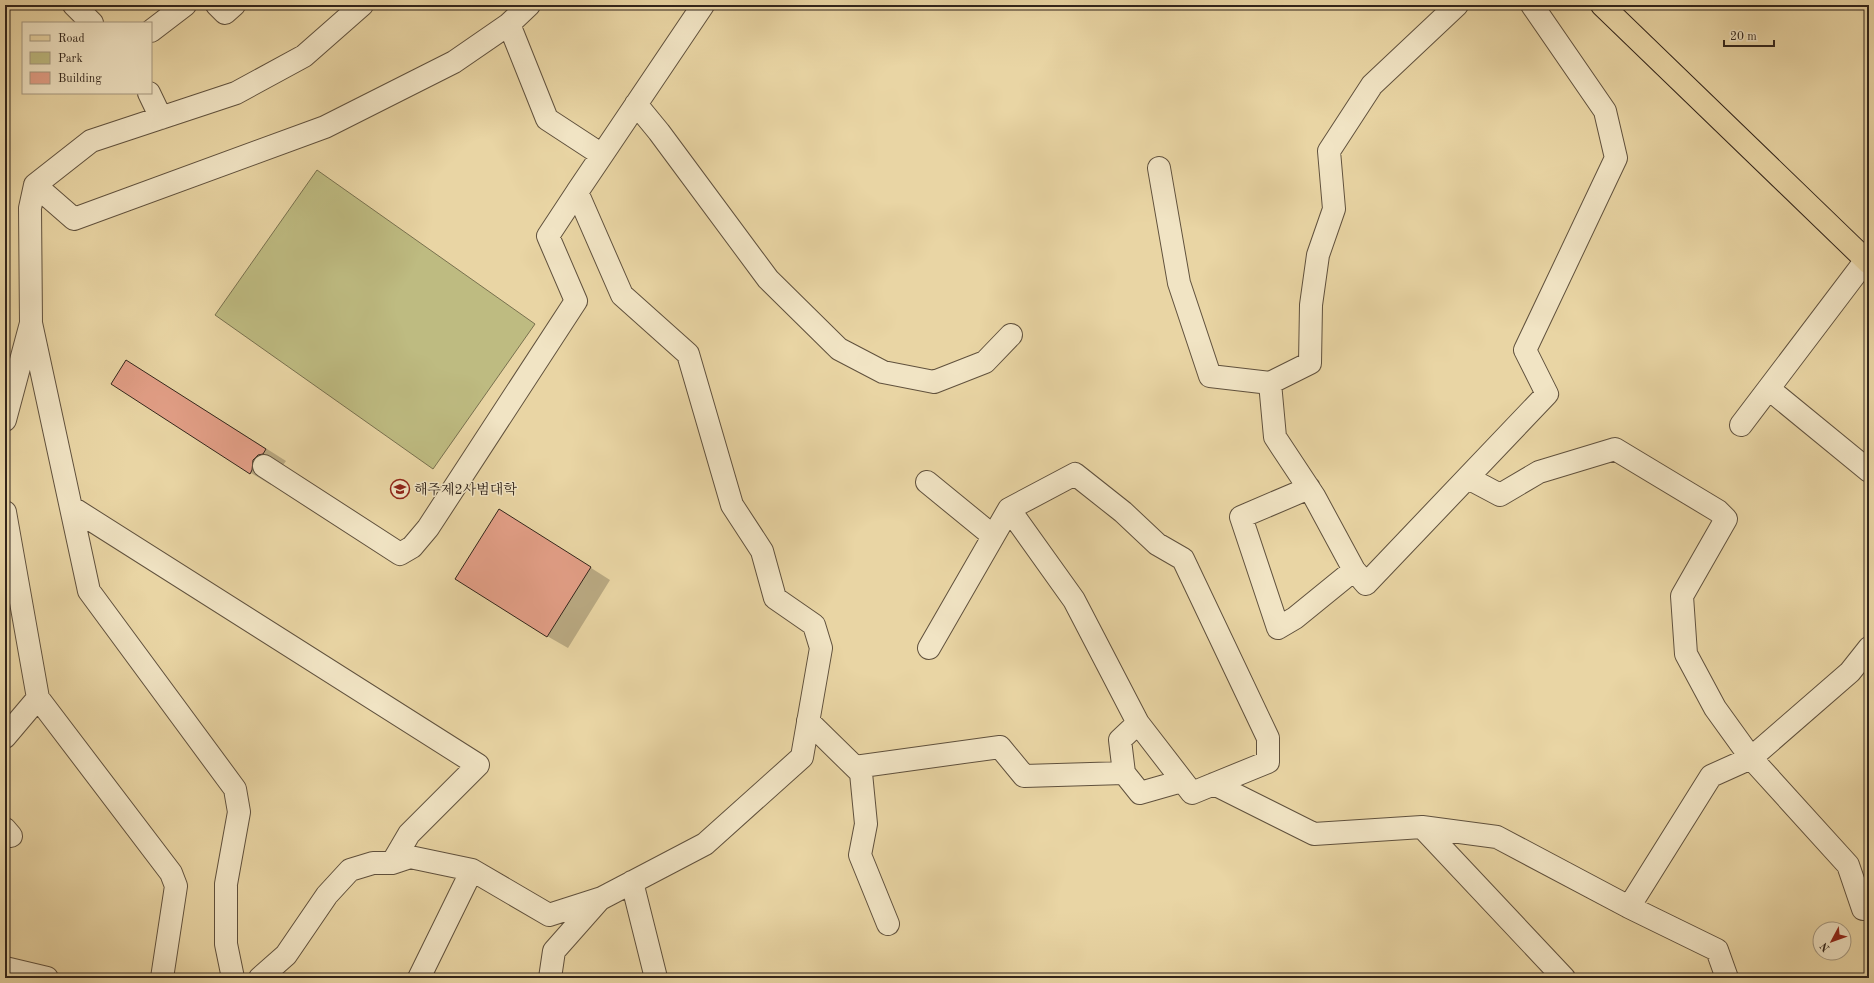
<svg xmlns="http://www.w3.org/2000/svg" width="1874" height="983" viewBox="0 0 1874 983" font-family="'Old Standard TT','Noto Serif KR',serif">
<rect width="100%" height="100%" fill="#e9d5a4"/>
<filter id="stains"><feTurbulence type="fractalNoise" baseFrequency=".005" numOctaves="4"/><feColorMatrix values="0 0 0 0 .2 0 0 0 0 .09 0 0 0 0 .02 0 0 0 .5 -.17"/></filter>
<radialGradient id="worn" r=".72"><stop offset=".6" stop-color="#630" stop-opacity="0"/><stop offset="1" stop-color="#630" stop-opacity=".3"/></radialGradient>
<!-- green -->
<path fill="#bebb81" stroke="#78704e" d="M317 170 535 324 433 469 215 315Z"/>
<!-- shadow -->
<path fill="#0003" d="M127 361 286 461 283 465 279 466 271 485 251 473Z
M519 522 610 580 568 648 547 636Z"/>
<!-- building -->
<path fill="#e39f87" stroke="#32251b" d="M126 360 266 449 263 454 258 455 253 460 252 470 250 474 111 384Z
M499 509 591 567 547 637 455 579Z"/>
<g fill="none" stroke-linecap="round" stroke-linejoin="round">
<defs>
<path id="minor" d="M74 5 92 23
M217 5 225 13 234 5
M1457 5 1372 85 1329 151 1334 209 1318 255 1311 305 1310 363 1270 383 1275 437 1314 496 1354 570 1366 584 1547 394 1525 350 1616 158 1605 111 1532 5
M151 31 185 5
M149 93 161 118
M636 104 659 132 768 279 839 349 883 372 934 382 985 362 1011 335
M602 155 703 5
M1159 168 1179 283 1210 376 1270 383
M35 185 74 219 325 127 454 62 509 24
M31 323 89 591 235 789 239 812 226 884V944L233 978
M1769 389 1869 471
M5 420 31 323 30 208 35 185 91 141 236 93 304 56 362 5
M1741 425 1866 260
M264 466 400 554 412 547 428 528 576 301 548 236 577 192
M1468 478 1500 495 1539 472 1615 449 1718 511 1726 519 1682 596 1686 654 1715 708 1751 758 1848 865 1863 909
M927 482 993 536
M1309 488 1241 517 1278 628 1295 618 1354 570
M71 507 478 765 409 834 392 863
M1009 509 1075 474 1123 512 1157 544 1183 559 1268 738V762L1192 793 1138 723
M5 512 38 698 171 873 176 886 162 978
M808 721 861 773 866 824 860 855 888 924
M5 737 38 698
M855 767 1000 747 1024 776 1124 773 1120 740 1138 723 1074 600 1009 509 929 648
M1124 773 1140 793 1182 781
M1214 784 1314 834 1422 827 1497 837 1629 907
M1422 827 1564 978
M5 829 11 836
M632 882 656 978
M5 968 47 978
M260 978 286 955 327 895 350 870 373 863H392L410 857 472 870 549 915 602 898 705 844 802 757 821 648 814 625 775 598 762 551 732 505 688 354 622 295 577 192 602 155 547 119 509 24 529 5
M419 978 472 870
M550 978 554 951 600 899
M1727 978 1717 950 1629 907 1711 776 1751 758 1850 672 1869 648"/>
<path id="major" d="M1602 5 1869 263"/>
</defs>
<!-- minor casing -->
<use href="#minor" stroke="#60513d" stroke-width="24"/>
<!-- major casing -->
<use href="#major" stroke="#32251b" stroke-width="24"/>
<!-- minor -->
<use href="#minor" stroke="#f1e4c4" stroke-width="22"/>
<!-- major -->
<use href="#major" stroke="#e9d5a4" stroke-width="22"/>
</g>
<!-- icons -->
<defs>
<symbol id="university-ring" viewBox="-11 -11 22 22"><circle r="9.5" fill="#f1e4c4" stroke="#8f2418" stroke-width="1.5"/><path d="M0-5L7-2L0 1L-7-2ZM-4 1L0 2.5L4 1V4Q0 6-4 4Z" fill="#8f2418"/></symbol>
</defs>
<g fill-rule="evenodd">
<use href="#university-ring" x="389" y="478" width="22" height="22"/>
</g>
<g text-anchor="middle" stroke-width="3" stroke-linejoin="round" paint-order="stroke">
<!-- poi labels -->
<g font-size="14" fill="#32251b" stroke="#f1e4c4" text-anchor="start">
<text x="414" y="494">해주제2사범대학</text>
</g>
</g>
<!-- margin -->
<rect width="1874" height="983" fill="none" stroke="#e9d5a4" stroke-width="20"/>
<rect x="6" y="6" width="1862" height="971" fill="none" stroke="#32251b" stroke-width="2"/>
<rect x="10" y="10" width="1854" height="963" fill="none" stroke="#32251b"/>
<!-- legend -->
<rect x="22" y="22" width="130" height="72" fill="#f1e4c4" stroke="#a59880"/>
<rect x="30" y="35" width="20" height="6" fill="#e9d5a4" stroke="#a59880"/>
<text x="58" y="42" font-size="12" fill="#32251b">Road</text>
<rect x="30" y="52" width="20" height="12" fill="#bebb81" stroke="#a59880"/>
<text x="58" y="62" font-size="12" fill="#32251b">Park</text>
<rect x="30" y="72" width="20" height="12" fill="#e39f87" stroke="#a59880"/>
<text x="58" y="82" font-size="12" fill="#32251b">Building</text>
<!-- north arrow -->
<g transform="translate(1832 941) rotate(229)"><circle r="19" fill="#f1e4c4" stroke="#a59880"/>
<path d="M0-3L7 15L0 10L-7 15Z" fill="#8f2418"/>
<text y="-6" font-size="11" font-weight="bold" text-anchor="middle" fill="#32251b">N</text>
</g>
<!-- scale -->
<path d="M1724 40v6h50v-6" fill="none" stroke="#32251b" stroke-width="2"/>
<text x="1730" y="40" font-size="12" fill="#32251b" stroke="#f1e4c4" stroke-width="3" paint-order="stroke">20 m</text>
<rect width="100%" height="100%" filter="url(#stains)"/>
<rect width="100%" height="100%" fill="url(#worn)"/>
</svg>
